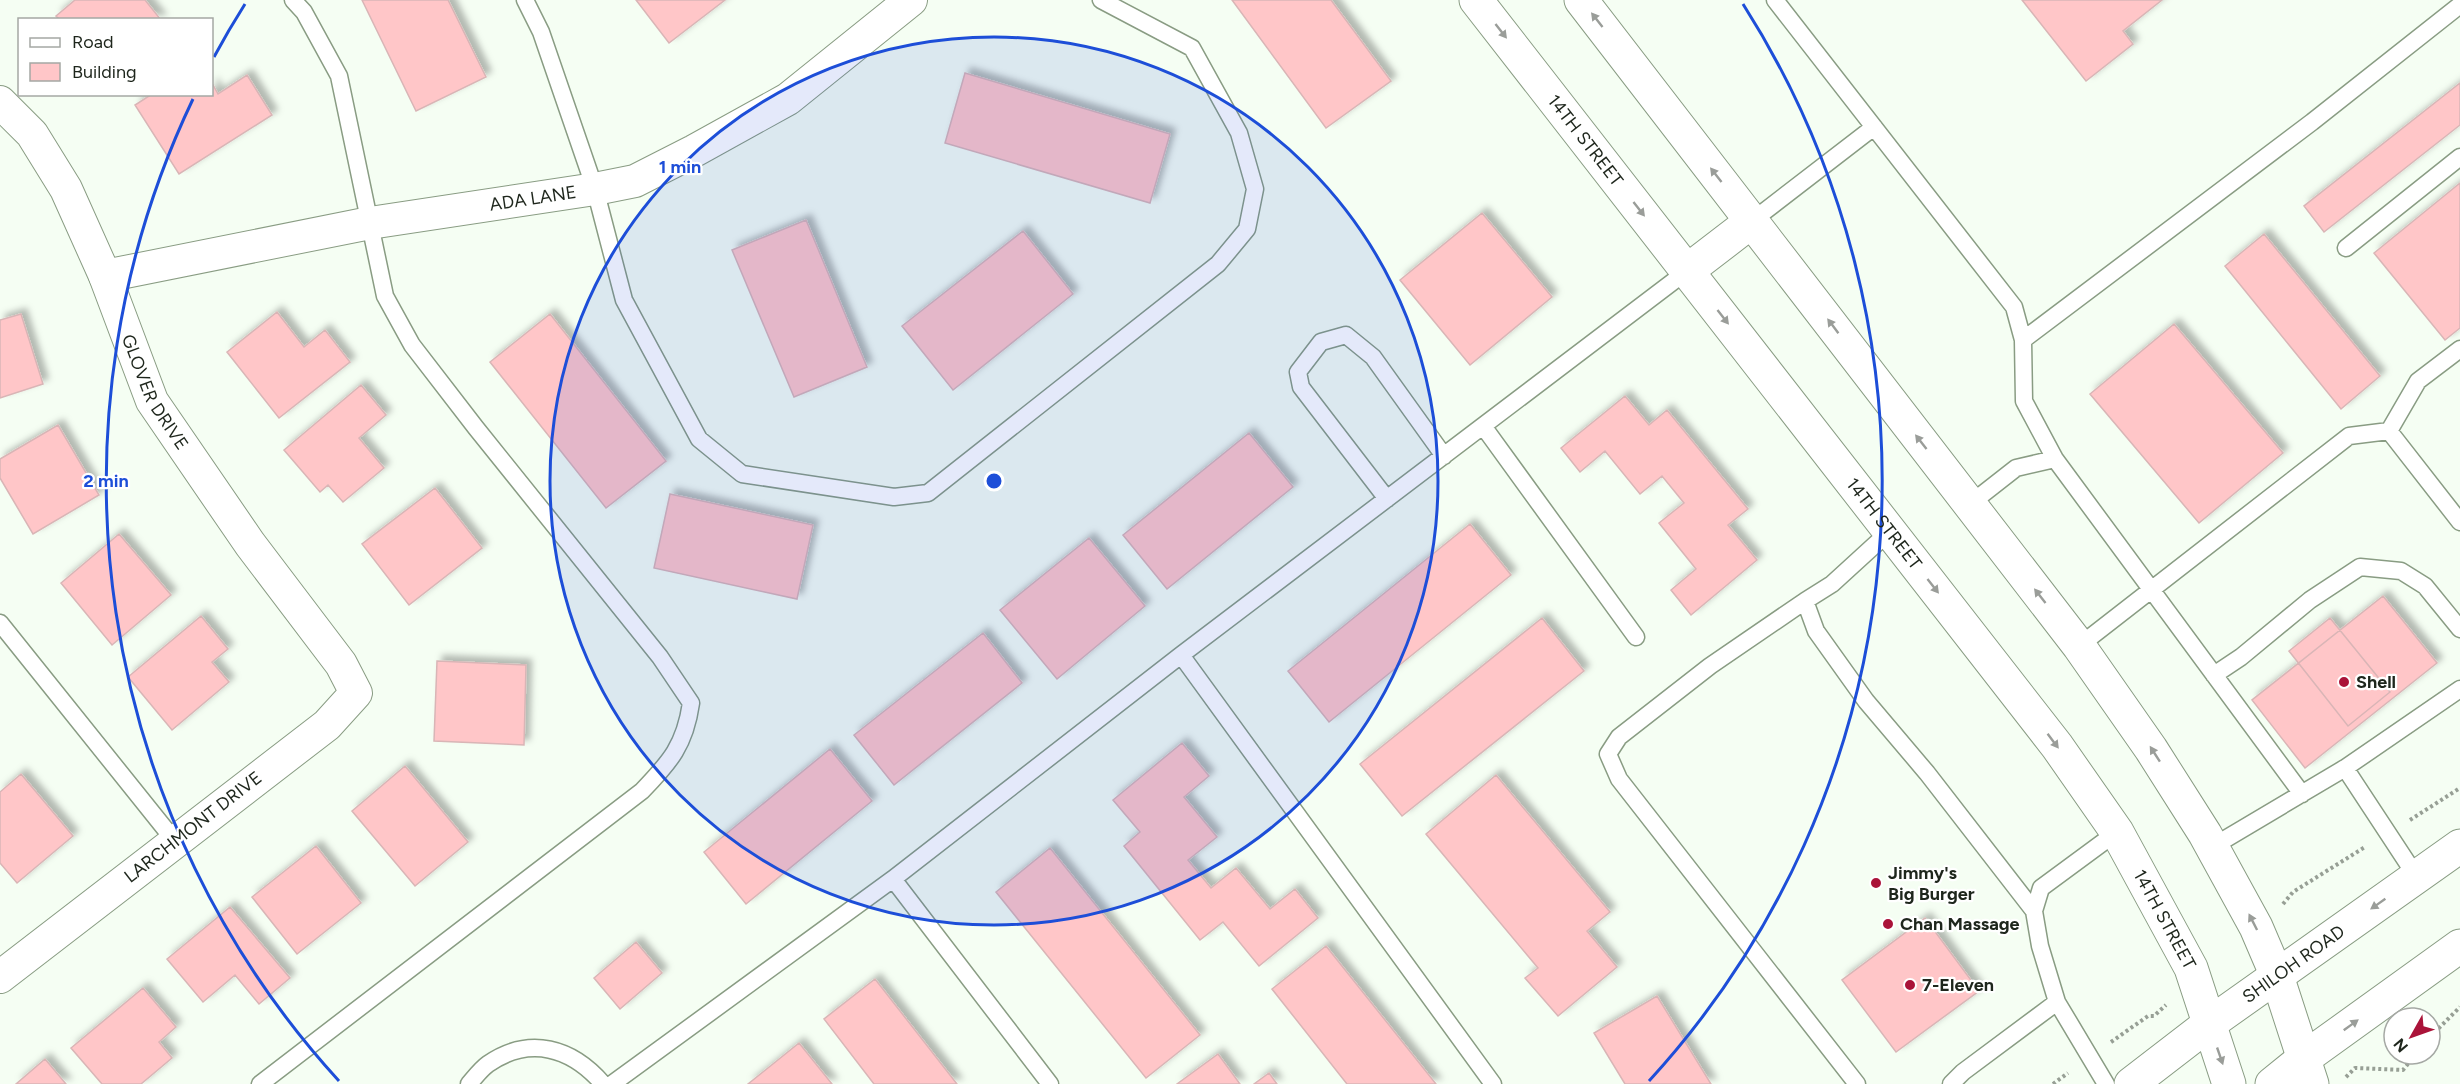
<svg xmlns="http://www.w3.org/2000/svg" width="2460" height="1084" viewBox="0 0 2460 1084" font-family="Figtree,sans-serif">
<defs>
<filter id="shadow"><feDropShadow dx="5.5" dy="-5.5" stdDeviation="3" flood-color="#0004"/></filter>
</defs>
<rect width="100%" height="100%" fill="#f5fef3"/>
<!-- building -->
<path fill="#ffc6c8" stroke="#d9b5b6" stroke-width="1.5" filter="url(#shadow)" d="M75 0H145L161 20H60L56 16Z
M362 0H448L486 77 416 111Z
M636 0H725L669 43Z
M1232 0H1331L1391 81 1326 128Z
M2022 0H2162L2123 31 2133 44 2086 81Z
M965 73 1170 134 1150 203 945 143Z
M247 75 272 115 179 174 135 105 152 94H212V83L218 94Z
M2460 83V125L2324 232 2304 206Z
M2460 183V328L2445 340 2374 253Z
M1482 213 1552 297 1470 365 1400 280Z
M806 220 867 367 794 397 732 250Z
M1023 231 1073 294 953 390 902 326Z
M2264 234 2380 376 2341 409 2225 266Z
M277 312 304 347 325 330 350 362 279 418 227 352Z
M21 314 43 384 0 398V320Z
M550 314 666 461 606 508 490 362Z
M2174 324 2283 453 2199 523 2090 394Z
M361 385 386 415 359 438 384 468 343 502 328 485 320 492 284 450Z
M1625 396 1649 425 1667 410 1748 509 1728 525 1757 560 1691 615 1671 590 1696 569 1659 523 1684 503 1662 476 1640 494 1605 451 1580 472 1561 448Z
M58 425 99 495 33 534 0 478V459Z
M1249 433 1293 487 1167 589 1123 535Z
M435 488 482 548 409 605 362 544Z
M670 494 813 525 797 599 654 568Z
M1470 524 1511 575 1329 722 1288 671Z
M119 534 171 595 112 645 61 583Z
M1089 538 1145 606 1057 679 1000 610Z
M2383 596 2437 663 2305 768 2252 700Z
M201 616 228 649 212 662 229 682 172 730 128 677Z
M1542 618 1584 671 1402 816 1360 764Z
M2330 618 2390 692 2348 726 2289 651Z
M983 633 1022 683 894 785 854 735Z
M437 661 526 665 524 745 434 741Z
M1182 743 1209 776 1184 797 1217 837 1188 860 1211 888 1236 868 1270 909 1295 889 1318 918 1259 966 1223 922 1200 940 1124 846 1140 832 1113 800Z
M830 749 872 801 746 904 704 852Z
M405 766 468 842 415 886 352 811Z
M21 774 73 836 17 883 0 863V792Z
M1496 775 1610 912 1587 931 1617 967 1558 1016 1525 978 1538 968 1426 834Z
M316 846 361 903 297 954 252 897Z
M1050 848 1200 1035 1146 1078 996 892Z
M230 907 290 978 259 1004 235 975 203 1002 167 959Z
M1925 918 1979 991 1896 1052 1842 980Z
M636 942 662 973 620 1009 594 978Z
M1326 946 1436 1084H1347L1272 989Z
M875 979 957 1084H874L824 1019Z
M143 988 176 1027 159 1042 172 1058 141 1084H102L71 1048Z
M1657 996 1711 1084H1625L1594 1033Z
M799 1043 832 1084H748Z
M1218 1054 1240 1084H1177Z
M45 1059 66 1084H16Z
M1269 1073 1277 1084H1254Z"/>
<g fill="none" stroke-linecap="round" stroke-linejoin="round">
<defs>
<path id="service" d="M525 0 541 32 595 189 624 300 699 439 742 474 894 497 928 493 1218 264 1247 229 1255 189 1239 133 1192 48 1101 0
M1775 0 2014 307 2023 340 2024 401 2055 459
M1752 221 1874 127
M2346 248 2460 157
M2023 340 2312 122 2460 5
M1483 426 1636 637
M2389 431 2418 381 2460 349
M1387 499 1301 387 1298 372 1321 342 1346 335 1373 357 1444 456
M1970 504 2016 468 2055 459 2302 794
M1890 531 1832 584 1805 601 1816 631 1866 701 1927 773 2034 911
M1805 601 1710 666 1619 737 1608 754 1619 779 1857 1084
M0 623 174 840
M2079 646 2349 436 2389 431 2460 522
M1181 655 1493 1084
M2214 675 2241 657 2310 600 2360 567 2401 571 2425 586 2460 629
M2345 768 2460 689
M2212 847 2345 768 2416 876
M893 879 1050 1084
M260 1084 642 791C670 762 685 745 691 703L660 657 476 428 412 345 385 296 339 76 304 12 293 0
M469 1084C475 1077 481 1069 488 1064 530 1035 572 1048 603 1084
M612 1084 893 879 1181 655 1687 271
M1951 1084 1963 1072 2057 1002
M2106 1084 2057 1002 2040 946 2034 911 2041 888 2117 832"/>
<g id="minor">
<path id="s1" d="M0 102 32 134 66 189 105 276 152 401 250 544 341 664 356 693 327 725 0 977"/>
<path id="s2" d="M105 276 370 223 595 189 635 181 694 151 788 99 911 0"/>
</g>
<g id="secondary">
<path id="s3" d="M1476 0 2057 746 2117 832 2191 968 2229 1084"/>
<path d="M1581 0 2079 646 2151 749 2205 834 2256 927 2277 976 2312 1084"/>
<path d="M1687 271 1752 221"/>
<path id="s4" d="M2131 1084 2209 1024 2460 846"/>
<path d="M2272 1084 2303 1059 2460 946"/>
</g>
</defs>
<!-- service casing -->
<use href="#service" stroke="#899c83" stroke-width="19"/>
<!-- minor casing -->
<use href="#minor" stroke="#899c83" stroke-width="34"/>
<!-- secondary casing -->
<use href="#secondary" stroke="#899c83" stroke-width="35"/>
<!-- path -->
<path stroke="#979f95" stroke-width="4" stroke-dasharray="3 3" stroke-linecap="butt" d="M2410 820 2460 788
M2283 904 2293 892 2365 847
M2430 1037 2460 1007
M2111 1042 2148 1016H2154L2166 1005
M2346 1077 2355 1068 2403 1070 2416 1054
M2053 1084 2068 1073"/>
<!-- service -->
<use href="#service" stroke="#fff" stroke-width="16"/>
<!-- minor -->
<use href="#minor" stroke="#fff" stroke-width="32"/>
<!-- secondary -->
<use href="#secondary" stroke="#fff" stroke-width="33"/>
</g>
<!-- one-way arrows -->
<defs><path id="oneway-solid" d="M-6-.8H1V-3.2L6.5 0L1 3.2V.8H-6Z" transform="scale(1.5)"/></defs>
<g fill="#9a9d99">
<use href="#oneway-solid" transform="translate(1597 20) rotate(-128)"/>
<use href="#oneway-solid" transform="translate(1501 31) rotate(52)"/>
<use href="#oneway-solid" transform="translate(1716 175) rotate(-128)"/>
<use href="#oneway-solid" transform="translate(1639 209) rotate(52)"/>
<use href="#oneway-solid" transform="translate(1723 317) rotate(52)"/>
<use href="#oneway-solid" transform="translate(1833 326) rotate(-127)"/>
<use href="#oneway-solid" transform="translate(1921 442) rotate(-128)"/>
<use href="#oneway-solid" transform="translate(1933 586) rotate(52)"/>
<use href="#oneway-solid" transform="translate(2040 596) rotate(-128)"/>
<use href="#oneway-solid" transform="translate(2053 741) rotate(53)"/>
<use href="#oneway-solid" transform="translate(2155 754) rotate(-123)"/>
<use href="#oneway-solid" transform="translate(2378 904) rotate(145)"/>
<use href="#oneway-solid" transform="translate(2253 922) rotate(-117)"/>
<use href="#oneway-solid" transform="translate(2351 1025) rotate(-36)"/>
<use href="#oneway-solid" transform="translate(2220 1056) rotate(71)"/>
</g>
<!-- distance rings -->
<circle cx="994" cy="481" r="444" fill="#1d4ed8" fill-opacity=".12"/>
<g fill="none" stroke="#1d4ed8" stroke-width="3">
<circle cx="994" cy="481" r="444"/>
<path d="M339 1081A888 888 0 0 1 193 99M214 57A888 888 0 0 1 245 4M1743 4A888 888 0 0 1 1649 1081"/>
</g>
<!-- markers -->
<g fill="#aa1339" stroke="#fff" stroke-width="2">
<circle cx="2344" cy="682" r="6"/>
<circle cx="1876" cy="883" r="6"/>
<circle cx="1888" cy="924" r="6"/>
<circle cx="1910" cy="985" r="6"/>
</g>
<g text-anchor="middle" stroke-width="4.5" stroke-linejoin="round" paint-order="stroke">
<!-- street labels -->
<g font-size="18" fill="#1e261c" stroke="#fff">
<text dy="6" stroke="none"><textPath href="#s3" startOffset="178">14TH STREET</textPath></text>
<text dy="6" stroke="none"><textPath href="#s2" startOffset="435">ADA LANE</textPath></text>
<text dy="6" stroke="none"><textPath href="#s1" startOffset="332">GLOVER DRIVE</textPath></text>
<text dy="6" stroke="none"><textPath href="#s3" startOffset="664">14TH STREET</textPath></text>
<text transform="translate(193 827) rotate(-38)" y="6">LARCHMONT DRIVE</text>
<text dy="6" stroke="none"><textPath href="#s3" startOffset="1150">14TH STREET</textPath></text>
<text dy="6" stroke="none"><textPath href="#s4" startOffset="202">SHILOH ROAD</textPath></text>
</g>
<!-- poi labels -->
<g font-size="18" font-weight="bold" fill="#1e261c" stroke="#fff" text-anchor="start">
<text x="2356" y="688">Shell</text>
<text x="1888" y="879">Jimmy's<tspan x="1888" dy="21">Big Burger</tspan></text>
<text x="1900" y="930">Chan Massage</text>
<text x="1922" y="991">7-Eleven</text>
</g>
</g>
<circle cx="994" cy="481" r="9" fill="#1d4ed8" stroke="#fff" stroke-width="3"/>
<g font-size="18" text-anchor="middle" font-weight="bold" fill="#1d4ed8" stroke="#fff" stroke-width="4.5" stroke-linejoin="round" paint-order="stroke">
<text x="680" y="173">1 min</text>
<text x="106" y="487">2 min</text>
</g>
<!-- legend -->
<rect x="18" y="18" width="195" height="78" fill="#ffffff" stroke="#a5a8a4" stroke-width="1.5"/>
<rect x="30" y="38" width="30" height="9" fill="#ffffff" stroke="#a5a8a4" stroke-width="1.5"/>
<text x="72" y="48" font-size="18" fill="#1e261c">Road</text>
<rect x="30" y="63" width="30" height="18" fill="#ffc6c8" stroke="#a5a8a4" stroke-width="1.5"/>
<text x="72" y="78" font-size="18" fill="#1e261c">Building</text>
<!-- north arrow -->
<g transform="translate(2412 1036) rotate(230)"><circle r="28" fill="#ffffff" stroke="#a5a8a4" stroke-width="1.5"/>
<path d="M0-4.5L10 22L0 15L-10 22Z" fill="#aa1339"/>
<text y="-9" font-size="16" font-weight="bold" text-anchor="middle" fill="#1e261c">N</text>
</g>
</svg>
